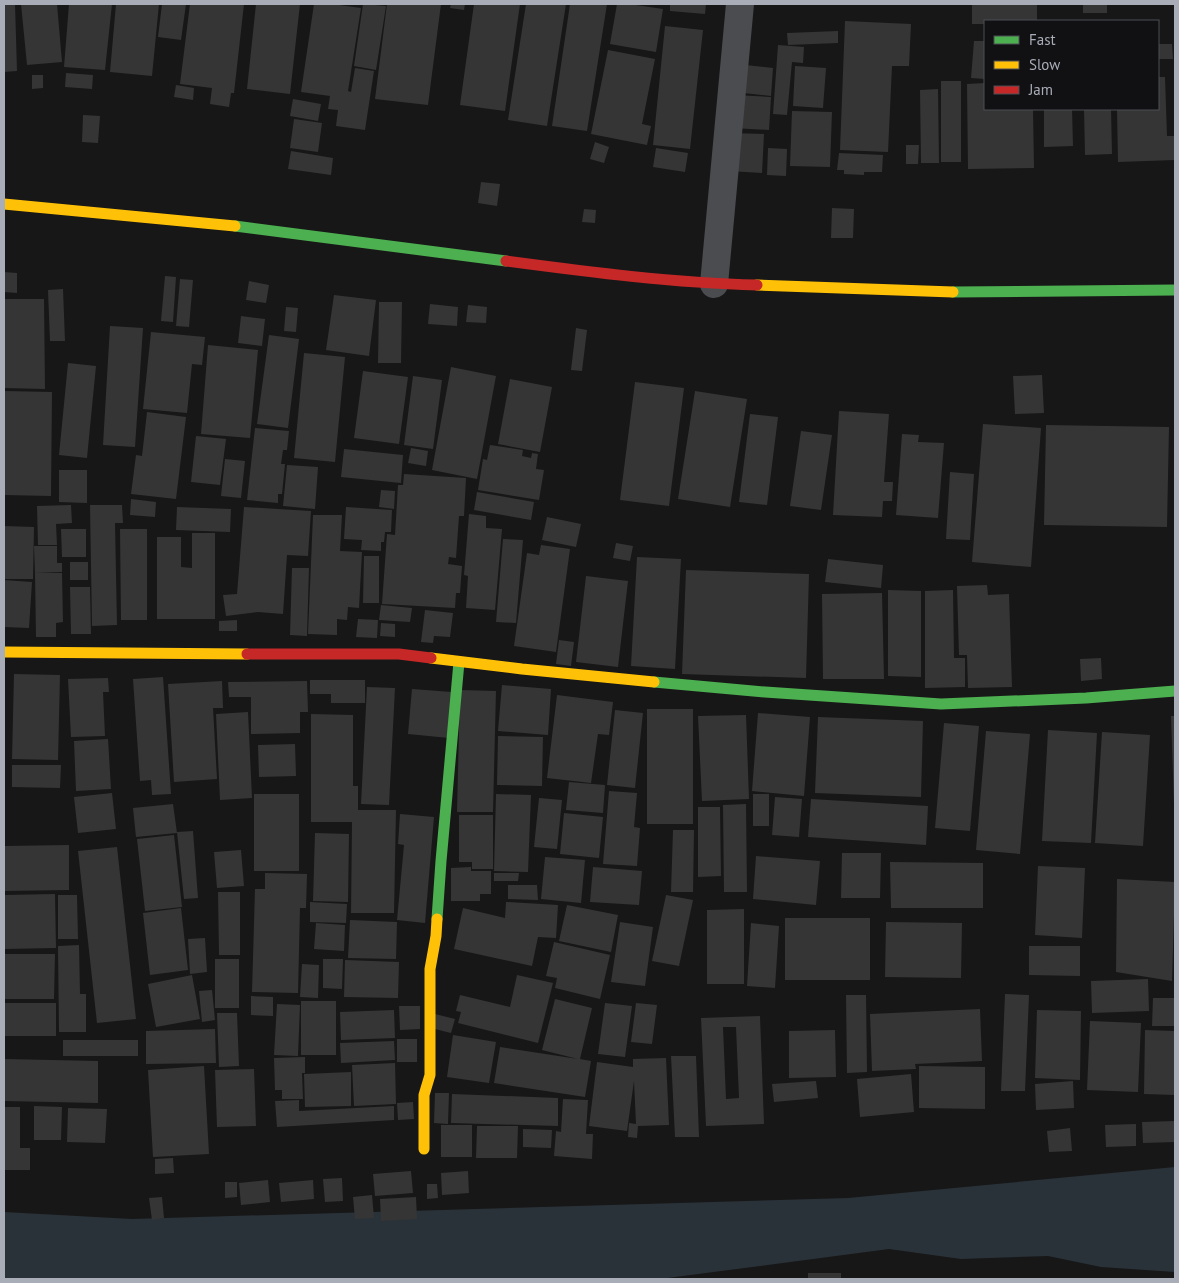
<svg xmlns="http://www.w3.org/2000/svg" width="1179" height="1283" viewBox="0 0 1179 1283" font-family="'PT Sans',sans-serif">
<rect width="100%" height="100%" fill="#171717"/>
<!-- water -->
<path fill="#2a3239" d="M1175 1167V1272L1101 1267 1048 1256 961 1259 889 1249 660 1279H4V1212L132 1219 848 1198Z"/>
<!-- building -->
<path fill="#353536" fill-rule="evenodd" d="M4 4H15L17 71 4 72Z
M21 4H57L62 62 27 65Z
M69 4H112L105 70 64 67Z
M116 4H159L152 76 110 72Z
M162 4H186L181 40 158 37Z
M190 4H244L234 93H231L229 107 210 104 212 88 180 84Z
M256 4H300L290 94 247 89Z
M314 4H332L361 8 348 91 351 92 355 68 374 71 365 130 336 126 338 110 328 109 330 96 301 92Z
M363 4 386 6 376 70 354 66Z
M387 4H441L428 105 375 99Z
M451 4H465L464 10 450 8Z
M474 4H520L505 111 460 105Z
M526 4H566L547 126 508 120Z
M570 4H607L587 131 552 126Z
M617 4H629L663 9 656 52 610 44Z
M670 4H706L705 14 670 11Z
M972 4H1037V21H985V24H972Z
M1083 4H1107V13H1083Z
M845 21 911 24 909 66H892L888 152 840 150Z
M665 26 703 30 690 149 653 145Z
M838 31V43L788 45 787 33Z
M974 41H985V79L971 78Z
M1158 44H1172L1173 59H1158Z
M778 45 804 47 803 63 792 62 787 115 773 114Z
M608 50 655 59 642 124 651 126 647 145 591 134Z
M736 64 773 68 771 96 734 92Z
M795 66 826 68 823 108 793 106Z
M66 73 93 75 92 89 65 87Z
M32 75H43V88L32 89Z
M1158 77H1165L1167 136H1175V160L1118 162 1117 109H1158Z
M941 81H961V162H941Z
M985 83V109H1033L1034 168 968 169 967 84Z
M176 85 194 88 193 100 174 97Z
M938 89 939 163H921L920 90Z
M734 95 771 97 769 130 732 128Z
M293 99 321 104 318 121 290 116Z
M1044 109H1072L1073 146 1044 147Z
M1084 109H1111L1112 154 1085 155Z
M792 111 832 112 830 167 790 166Z
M83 115 100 116 98 143 82 142Z
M294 119 322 123 318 152 290 148Z
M731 133 764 134 762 173 729 171Z
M595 142 609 147 604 163 590 159Z
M906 145H919L918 164H906Z
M656 148 688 153 685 172 653 167Z
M768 148 787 149 786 176 767 175Z
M291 151 333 158 331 175 288 169Z
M839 153 883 155 882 172H864V175L844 174V170H837Z
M481 182 500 184 497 206 478 203Z
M832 208 854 209 853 238H831Z
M584 209 596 210 595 223 582 222Z
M4 272 17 273V293L4 292Z
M165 276 176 277 173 322 161 321Z
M180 279 193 280 189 327 176 326Z
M249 281 269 285 266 303 246 300Z
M63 289 65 341H50L48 290Z
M334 295 376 300 369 356 326 350Z
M4 299H44L45 389 4 388Z
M379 302H402L401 363H378Z
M430 304 458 307 457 326 428 324Z
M468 305 487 307 486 323 466 322Z
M286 307 298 308 296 332 284 331Z
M241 316 265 319 262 346 238 343Z
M110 326 143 328 135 447 103 445Z
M576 328 587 330 582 371 571 370Z
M151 332 205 337 202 365 192 364 187 413 143 409Z
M269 335 299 339 288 428 257 424Z
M208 345 258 350 250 438 201 434Z
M304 353 345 357 335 462 294 458Z
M68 363 96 366 87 458 59 455Z
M451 367 496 376 477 479 432 470Z
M363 371 408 377 399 444 354 438Z
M1042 375 1044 413 1015 414 1013 376Z
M413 376 442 380 433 449 404 445Z
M510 379 552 387 540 452 498 444Z
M635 382 684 388 669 506 620 500Z
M4 391 52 392 51 496 4 495Z
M695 391 747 399 730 507 678 499Z
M839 411 889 414 884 482H893L892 501H883L882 517 833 515Z
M147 412 186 417 176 499 131 494 136 455 142 456Z
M750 414 778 417 767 505 739 502Z
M983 424 1041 428 1031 567 972 562Z
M1046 425 1169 427 1167 527 1044 525Z
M255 428 289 431 287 450H283L281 464H285L282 494H278V503L247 500Z
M801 431 832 435 821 510 790 506Z
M902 434 919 435 918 442 944 443 938 518 896 515Z
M196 436 226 439 220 485 191 482Z
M490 445 523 450 522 456 531 458 532 453 538 454 536 469 544 470 539 500 478 490 483 459 487 460Z
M411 448 428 451 426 466 408 463Z
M344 449 403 455 401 483 341 477Z
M225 459 245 461 241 498 221 496Z
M287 465 318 467 315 509 283 506Z
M59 470H87V503L59 502Z
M950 472 974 474 970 540 946 539Z
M404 474 466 478 464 516H459L456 558 449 557 448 564 462 566 460 593H456L455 608 382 604 387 534 395 535 398 485H403Z
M381 490 395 491 394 509 379 507Z
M477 492 534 502 531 520 474 510Z
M131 499 156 502 155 517 130 515Z
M71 505 72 523 56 524 57 545H38L37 506Z
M90 505H122L123 523H115L117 625 92 626Z
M177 507 231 509 230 532 176 530Z
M244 507 311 511 308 556 287 555 283 614 258 612 226 616 223 595 237 594Z
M346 507 392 510 391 532H385L384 542H381V551L361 550 362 540 344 539Z
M469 514 486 516V528L502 529 495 610 466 608 468 576 464 575Z
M313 515H342L340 551 362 552 359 608 348 607 347 620 337 619V635L308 634Z
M547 517 581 524 576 547 542 540Z
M4 526 34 527 33 579H4Z
M61 529H86V557H62Z
M120 529H147V620H121Z
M192 533H215V619H157V537H181V567L192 568Z
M503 539 523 540 516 623 496 622Z
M616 543 633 546 630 561 613 558Z
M541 545 570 549 556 652 514 646 527 553 539 555Z
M34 546H57V563H62V572L35 573Z
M364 556H379V603H363Z
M637 557 681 559 675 669 631 666Z
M828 559 883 565 881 588 825 582Z
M70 562H88V580H70Z
M292 568H309L307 636 290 635Z
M686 570 809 574 806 678 682 674Z
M35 573H62L63 622 56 623V637H36Z
M586 576 628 581 618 667 576 662Z
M4 580 32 582 29 628 4 627Z
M987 585 988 595 1009 594 1012 687 968 688 967 655H959L957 586Z
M70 587H90L91 634H71Z
M888 590 921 591V677L888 676Z
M953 590 954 658H965V687L925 688V591Z
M882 593 884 679H823L822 594Z
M381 605 412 608 410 622 379 620Z
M425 610 453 613 450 637 434 636 433 643 421 642Z
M358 619 378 620 377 638 356 637Z
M237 620V631H219V621Z
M381 623 395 624V637L380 636Z
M559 640 574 642 571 666 556 664Z
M1101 658 1102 679 1081 681 1080 659Z
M14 674 60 675 58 760 12 759Z
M163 677 171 794 152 795 151 780 140 781 133 679Z
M108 678 109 692H103L105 736 71 737 68 679Z
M310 680H365V703H331V694H310Z
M222 681 223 708H213L217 779 174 782 168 684Z
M307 681 308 712H300V733L251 734V697H229L228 682Z
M502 685 551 689 548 735 498 731Z
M367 687 395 688 389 805 361 804Z
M412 689 452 692 449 738 408 734Z
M460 690 496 691 493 812H457Z
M557 695 613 702 609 735 598 734 591 783 547 778Z
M647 709H693V824H647Z
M615 710 643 713 635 788 607 785Z
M248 712 252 798 220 800 216 714Z
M758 713 810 717 804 796 752 791Z
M311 714 353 715V786H358V810H396L394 913H351L352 822H311Z
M746 715 749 799 702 801 698 716Z
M1171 716H1175V805H1174Z
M818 717 923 721 921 797 815 793Z
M944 723 979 726 970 831 935 828Z
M1048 730 1097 733 1091 843 1042 841Z
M986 731 1030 734 1020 854 976 850Z
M1102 732 1150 735 1143 846 1095 843Z
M498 736 543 737 542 786 497 785Z
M108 739 111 789 76 791 74 741Z
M295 744 296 776 259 777 258 745Z
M12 765H61L60 788 12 787Z
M569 782 605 785 603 813 566 810Z
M609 791 637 793 634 827 640 828 637 866 603 864Z
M112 793 116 829 78 833 74 797Z
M254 794H299V871H254Z
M496 794 531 795 528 872 494 871Z
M753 794H769V826H753Z
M775 797 802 799 799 837 772 835Z
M539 798 562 800 557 849 534 847Z
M811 799 928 806 926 845 808 837Z
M173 804 177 833 136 837 133 808Z
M746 804 747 892H724L723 805Z
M698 807H720L721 876 698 877Z
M564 813 603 817 599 858 560 854Z
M400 814 434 817 425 923 397 920 404 845 398 844Z
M459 815H493V869H472V862H459Z
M673 830H694L693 892H671Z
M193 831 198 898 184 899 177 832Z
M315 833 349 834 348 902 313 901Z
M174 835 182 907 145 911 137 839Z
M69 845V890L4 891V846Z
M117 847 136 1019 97 1023 78 851Z
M241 850 244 886 217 888 214 852Z
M842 853H881L880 898H841Z
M756 856 820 861 816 905 753 899Z
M545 857 585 860 581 903 541 899Z
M890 862 983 863V908H891Z
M1038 866 1085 868 1082 938 1035 935Z
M471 867V871H491V894H480V901H451V868Z
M593 867 642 871 639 905 590 902Z
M265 873 307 874 306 908H300L298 993 252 992 255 889H265Z
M494 873H519L518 881H494Z
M1117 879 1175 882 1172 981 1116 972Z
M508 885H537L538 900 508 899Z
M218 892H240V955H219Z
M55 894 56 948 4 949V895Z
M58 895H77L78 939H58Z
M666 895 693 900 679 966 652 961Z
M310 902 347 904 346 923 310 922Z
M506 902 558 905 556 938 538 937 532 966 454 949 463 908 505 918Z
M567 905 618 915 611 952 559 941Z
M181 908 188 970 150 975 143 913Z
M744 909V984H707V910Z
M785 918H870V980H785Z
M350 920 397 922 396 959 348 958Z
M620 922 653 927 645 986 611 982Z
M886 922 962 923 961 978 885 977Z
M316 923 345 925 344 951 314 949Z
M751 923 779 926 775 988 747 986Z
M205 938 207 972 190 974 188 939Z
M554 942 610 955 600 999 555 988 557 978 546 976Z
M79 945 80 994H86V1032H59L58 946Z
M1029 946H1080V976L1029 975Z
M4 954H55L54 999H4Z
M215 959H239V1008H215Z
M323 959H343L342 989 323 988Z
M345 960 399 962 398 998 344 997Z
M302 964 319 965 318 998 300 997Z
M192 975 200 1019 156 1027 148 984Z
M517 975 553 983 538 1043 458 1023 461 1012 456 1011 460 995 510 1007Z
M1148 979 1149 1011 1092 1013 1091 981Z
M212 990 215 1020 202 1022 199 991Z
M1005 994 1029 995 1025 1091H1001Z
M846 995H866L867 1072 847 1073Z
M251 996 273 997V1016L251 1015Z
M1153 998H1175V1026H1152Z
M555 999 592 1008 580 1059 591 1061 585 1097 494 1083 500 1047 578 1059 542 1050Z
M301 1001H336V1055H301Z
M4 1003H56V1036H4Z
M605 1003 632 1006 625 1057 598 1054Z
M636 1003 657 1005 652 1044 631 1042Z
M277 1004 300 1005 298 1056 274 1055Z
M399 1006H420V1029L400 1030Z
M980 1009 982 1061 915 1064 916 1069 872 1071 870 1014Z
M394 1010 395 1038 341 1040 340 1012Z
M1037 1010 1081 1011 1080 1080 1035 1078Z
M217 1013H237L239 1066 219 1067Z
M435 1014 455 1019 451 1033 431 1028Z
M760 1016 764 1124 706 1126 701 1018ZM723 1027H736L739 1098 726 1099Z
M1090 1021 1141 1023 1138 1092 1087 1090Z
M215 1029 216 1063 146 1064V1031Z
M835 1030 836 1077 789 1078V1031Z
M1145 1030 1175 1031V1095L1144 1094Z
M453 1035 496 1042 489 1083 447 1077Z
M397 1039H417V1062H397Z
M63 1040H138V1056H63Z
M394 1041 395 1060 341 1063 340 1043Z
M671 1056H696L699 1137H675Z
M305 1057V1073H302L303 1099H282V1090H275L274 1058Z
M666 1058 669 1125 638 1126 637 1138 628 1137 629 1123 636 1124 634 1081 627 1131 589 1126 597 1062 633 1067V1059Z
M4 1059 98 1061V1103L4 1101Z
M395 1063 396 1104 354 1106 352 1065Z
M204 1066 209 1154 153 1157 148 1070Z
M919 1066 985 1067V1109L919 1108Z
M254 1069 256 1126 217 1127 215 1070Z
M351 1072V1106L305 1107 304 1074Z
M911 1074 914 1112 860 1117 857 1079Z
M816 1081 818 1098 774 1102 772 1084Z
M1073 1081 1074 1108 1036 1110 1035 1084Z
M435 1093H449L448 1124 434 1123Z
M452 1094 558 1098V1126L451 1123Z
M563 1099 588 1100 586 1134H593L592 1159 554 1156 556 1131 561 1132Z
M299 1100V1111L394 1106V1120L277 1127 275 1101Z
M413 1102 414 1119 398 1120 397 1103Z
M34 1106 62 1107 61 1140H34Z
M4 1107H20V1148H30V1170H4Z
M68 1108 107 1109 105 1143 67 1142Z
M1175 1121V1142L1143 1143 1142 1122Z
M1136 1124V1146L1106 1147 1105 1125Z
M441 1125H472V1157H441Z
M477 1126H518L517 1158H476Z
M1070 1128 1072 1151 1049 1152 1047 1131Z
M523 1129 552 1130 551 1148 523 1147Z
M173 1158 174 1173 155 1174V1159Z
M411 1171 413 1193 375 1196 373 1174Z
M468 1171 469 1193 442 1195 441 1173Z
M342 1178 343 1201 325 1202 323 1179Z
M268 1180 270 1202 241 1205 239 1183Z
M313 1180 314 1199 281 1202 279 1183Z
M225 1182H237V1197L225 1198Z
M427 1184H437L438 1198 427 1199Z
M372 1195 374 1218 355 1219 353 1197Z
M162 1197 164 1218 152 1220 149 1198Z
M416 1197 417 1219 381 1221 380 1199Z
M808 1273H841V1279H808Z"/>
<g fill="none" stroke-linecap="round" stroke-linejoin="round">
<!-- street -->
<path stroke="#4b4c50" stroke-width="28" d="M714 284 740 4"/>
<!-- fast -->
<path stroke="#4caf50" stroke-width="11" d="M235 226 506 261
M953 292 1175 290
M654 682 765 692 941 704 1086 698 1175 691
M437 919 441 861 459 662"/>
<!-- slow -->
<path stroke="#ffc107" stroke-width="11" d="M4 204 235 226
M757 285 953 292
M4 652 247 654
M431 658 522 669 654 682
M424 1149V1095L430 1075V969L436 936 437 919"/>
<!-- jam -->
<path stroke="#c62828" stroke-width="11" d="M506 261C589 272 673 283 757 285
M247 654H399L431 658"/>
</g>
<!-- border -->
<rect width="1179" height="1283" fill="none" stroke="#a8adb8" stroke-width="10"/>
<!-- legend -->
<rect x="984" y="20" width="175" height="90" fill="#111113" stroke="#4d4f55"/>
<rect x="994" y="36" width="25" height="8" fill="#4caf50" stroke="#4d4f55"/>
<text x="1029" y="45" font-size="15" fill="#a8adb8">Fast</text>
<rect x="994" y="61" width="25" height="8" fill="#ffc107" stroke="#4d4f55"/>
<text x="1029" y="70" font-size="15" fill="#a8adb8">Slow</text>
<rect x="994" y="86" width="25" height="8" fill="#c62828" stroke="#4d4f55"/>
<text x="1029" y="95" font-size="15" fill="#a8adb8">Jam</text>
</svg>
